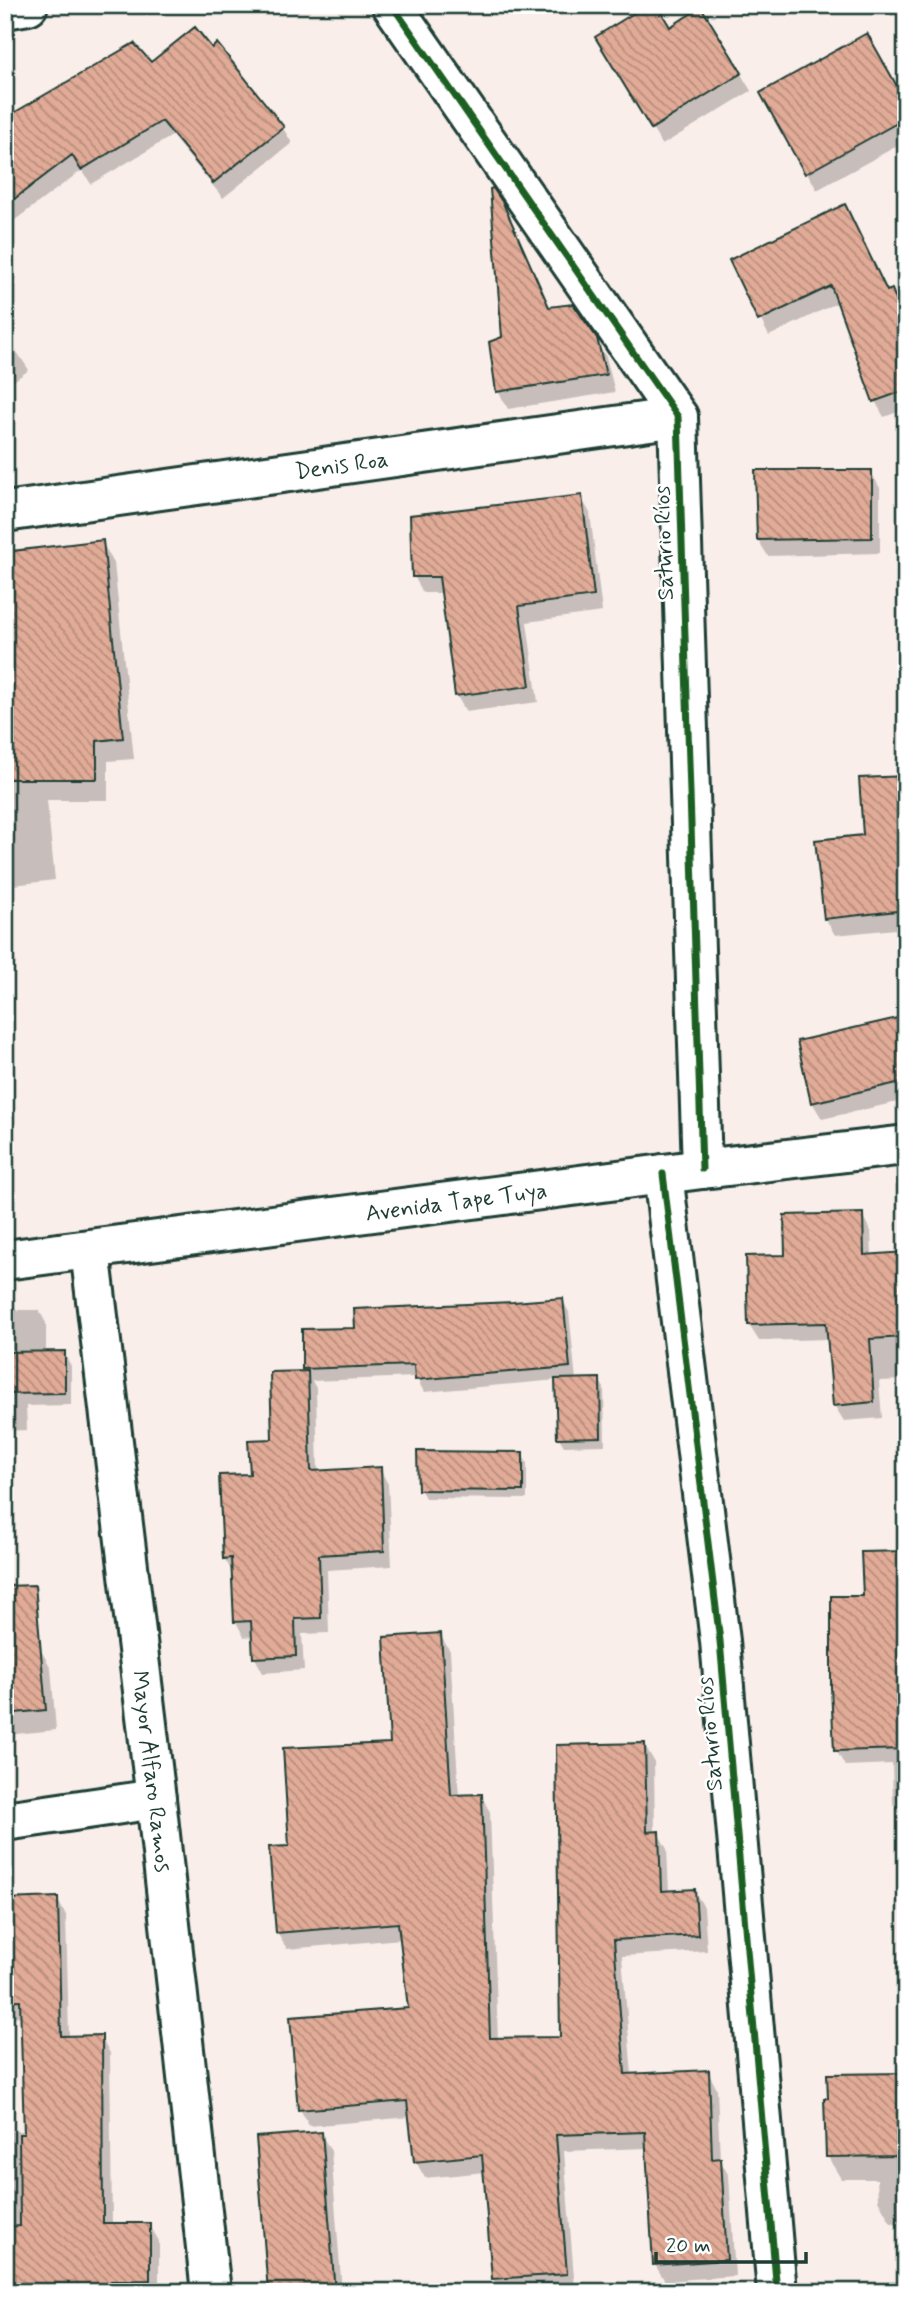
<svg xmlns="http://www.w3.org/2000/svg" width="911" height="2297" viewBox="0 0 911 2297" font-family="Mynerve,sans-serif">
<defs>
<pattern id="building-back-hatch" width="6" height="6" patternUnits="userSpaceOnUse" patternTransform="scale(1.75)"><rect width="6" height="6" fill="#e1ab97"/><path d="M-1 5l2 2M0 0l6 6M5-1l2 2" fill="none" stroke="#b68c7c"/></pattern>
</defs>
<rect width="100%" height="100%" fill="#f9eeea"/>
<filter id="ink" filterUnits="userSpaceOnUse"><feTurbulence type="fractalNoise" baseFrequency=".0143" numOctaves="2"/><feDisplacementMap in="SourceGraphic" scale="14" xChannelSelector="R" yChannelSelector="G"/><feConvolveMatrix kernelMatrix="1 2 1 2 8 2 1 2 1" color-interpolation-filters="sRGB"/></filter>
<g filter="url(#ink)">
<!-- shadow -->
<path fill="#0003" d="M670 29 741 74 751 91 662 145 607 55Z
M151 64 283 128 292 143 223 198 172 136 91 184 82 170 11 223 5 216V101L7 99 18 113Z
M762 93 906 106V141L817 190Z
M501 204 512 222 550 308 595 339 606 357 615 392 508 409 498 391 504 338Z
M731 261 888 293 891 291 906 322V409L884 417 875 401 839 302 769 336Z
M5 334 29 370 5 387Z
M871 472 880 488V553L768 556 758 540Z
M581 497 590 513 602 612 527 622 538 702 466 712 457 696 443 593H423L414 576Z
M102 542 114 563 134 759 108 761V800H47L55 880 5 886V550L39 547 41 549Z
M906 777V928L835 935 825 918 865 837Z
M906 1018V1100L822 1119 812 1102Z
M862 1215 871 1231 872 1256 906 1253V1380L879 1381 882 1418 844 1421 834 1405 829 1339 759 1341 749 1325 787 1257Z
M562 1299 569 1312 576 1380H599L604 1388 605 1445 564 1446 559 1438 557 1380 424 1392 416 1377 312 1381 316 1388 318 1472 380 1469 388 1484 392 1566 327 1570 329 1633 302 1634 304 1670 263 1673 255 1658 254 1636 244 1637 236 1622 233 1573 224 1558 252 1475 274 1441 307 1373 304 1368 357 1329Z
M5 1310H39L46 1323V1353H64L71 1366V1405L26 1406 27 1430 5 1431Z
M522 1454 527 1463V1499L425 1498 420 1489Z
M906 1552V1819H902L893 1804 892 1764 845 1766 836 1750 865 1597Z
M440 1635 450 1651 459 1796 481 1795 490 1812 498 2040 562 2038 644 1744 654 1761 655 1833H658L667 1849 669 1892 694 1891 704 1907 707 1951 622 1956 632 2075 708 2072 717 2089 720 2160 729 2176 735 2276 665 2281 655 2265 648 2148 564 2151 575 2290 501 2292 493 2279 485 2172 425 2178 416 2162 411 2117 309 2126 300 2109 410 2009 402 1939 287 1949 277 1933 290 1847 392 1745Z
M39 1647 51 1668 56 1730 5 1735V1650Z
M57 1899 66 1915 69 2038 101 2037 110 2053 112 2224H149L159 2241V2292H5V2131H26L22 2016 5 2017V1901Z
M906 2075V2222L891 2223 878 2200 877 2179H841L828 2157Z
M321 2134 331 2151 342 2292H270Z"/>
<!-- building -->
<path fill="url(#building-back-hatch)" stroke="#1f3d34" stroke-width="2" d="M647 5H657L670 27 701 7 742 73 651 129 595 37Z
M195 27 212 48 217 43 284 127 213 183 162 121 81 170 72 155 5 206V118L134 43 151 62Z
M867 33 906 102V118L805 174 760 93Z
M493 188 503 203 549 307 573 304 597 338 606 375 496 392 489 342 502 337 490 189Z
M845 204 887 291 892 289 906 327V390L873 402 831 286 758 321 729 260Z
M755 470H872V538L757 540Z
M582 495 594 596 519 606 530 686 455 696 439 577H412L410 515Z
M103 540 123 738 97 741V779H5V678H11L5 620V552Z
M906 776V910L824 919 815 840 863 835 859 778Z
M906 1016V1081L811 1103 797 1041Z
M863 1213 864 1255 906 1252V1337L870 1339 874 1402 833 1406 826 1323 748 1325 746 1256 785 1255 784 1215Z
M563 1298 570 1367 415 1380 414 1365 302 1369V1329L355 1328 354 1309 513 1302Z
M65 1351V1393L5 1394V1352Z
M308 1371 311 1471 381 1467 384 1551 319 1555 321 1618 295 1619 296 1656 253 1658 251 1621 234 1622 231 1558 223 1559 219 1475 250 1474 248 1440 272 1439 270 1372Z
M600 1378 601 1437 557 1438 555 1379Z
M417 1451 523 1452V1491L418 1490Z
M906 1551V1749L834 1751 831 1687V1596H863L861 1552Z
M35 1585 46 1710 5 1714V1586Z
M441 1633 451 1795 482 1794 490 2038 560 2037 556 1745 645 1743 647 1832 659 1831 661 1891 695 1889 698 1935 614 1940 625 2074 709 2070 712 2159 721 2158 727 2260 653 2265 645 2132 556 2135 567 2274 492 2279 482 2155 414 2162 407 2101 298 2110 290 2017 408 2008 398 1923 276 1933 269 1847 289 1846 283 1748 390 1743 384 1637Z
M58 1897 61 2036 102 2035 103 2223H150V2280L111 2281V2292H5V2227L20 2226 19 2134H24L20 2000 5 2001V1899Z
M906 2073V2156L826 2157 824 2098H828L827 2074Z
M322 2132 335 2292H268L256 2137Z"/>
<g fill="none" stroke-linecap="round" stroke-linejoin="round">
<defs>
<g id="street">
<path d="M392 5 678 417 702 1169"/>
<path d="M5 9 28 5"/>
<path id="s1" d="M5 512 678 417"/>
<path d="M663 1174 720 1641 777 2292"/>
<path id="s2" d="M90 1250 156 1799 211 2292"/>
<path d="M5 1821 156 1799"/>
</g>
<g id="secondary">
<path id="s3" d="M5 1260 702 1169 906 1145"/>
</g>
</defs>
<!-- street casing -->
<use href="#street" stroke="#1f3d34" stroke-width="44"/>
<!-- secondary casing -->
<use href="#secondary" stroke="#1f3d34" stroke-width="44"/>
<!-- street -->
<use href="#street" stroke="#fff" stroke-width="38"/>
<!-- secondary -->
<use href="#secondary" stroke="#fff" stroke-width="38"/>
<defs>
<path id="cycleway" d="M392 5 678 417 702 1169
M663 1174 720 1641 777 2292"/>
</defs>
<!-- cycleway casing -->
<use href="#cycleway" stroke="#fff" stroke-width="11"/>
<!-- cycleway -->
<use href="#cycleway" stroke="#1b5e20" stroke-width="7"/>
</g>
</g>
<g text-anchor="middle" stroke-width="5" stroke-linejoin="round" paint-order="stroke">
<!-- street labels -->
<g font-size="23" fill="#1f3d34" stroke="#fff">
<text dy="8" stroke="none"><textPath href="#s1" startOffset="340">Denis Roa</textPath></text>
<text transform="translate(663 543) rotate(-92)" y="8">Saturio Ríos</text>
<text dy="8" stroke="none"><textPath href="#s3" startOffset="455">Avenida Tape Tuya</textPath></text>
<text transform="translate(709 1734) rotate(-95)" y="8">Saturio Ríos</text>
<text dy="8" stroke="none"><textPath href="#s2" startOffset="525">Mayor Alfaro Ramos</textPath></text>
</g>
</g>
<!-- margin -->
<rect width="911" height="2297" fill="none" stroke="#fff" stroke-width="28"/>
<rect x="14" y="14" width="883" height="2269" fill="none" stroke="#1f3d34" stroke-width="2.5" filter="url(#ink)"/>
<!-- scale -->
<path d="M656 2252v10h150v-10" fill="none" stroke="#1f3d34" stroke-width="3.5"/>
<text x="666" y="2252" font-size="21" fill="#1f3d34" stroke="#ffffff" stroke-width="5" paint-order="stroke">20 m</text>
</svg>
